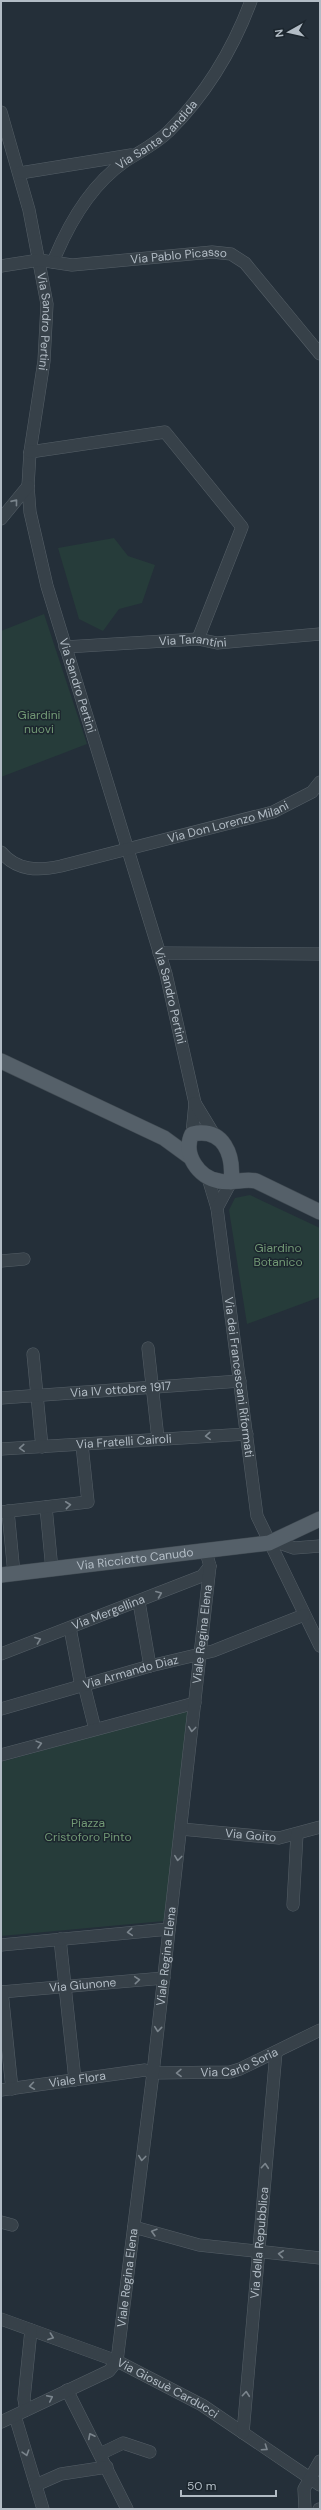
<svg xmlns="http://www.w3.org/2000/svg" width="321" height="2510" viewBox="0 0 321 2510" font-family="'DM Sans',sans-serif">
<rect width="100%" height="100%" fill="#242f39"/>
<!-- green -->
<path fill="#263c3a" d="M114 538 128 556 155 565 142 603 119 609 103 631 79 619 58 548Z
M44 614 87 744 1 777V631Z
M250 1195 320 1228V1297L247 1324 229 1210 235 1198Z
M188 1710 164 1921 1 1936V1762Z"/>
<g fill="none" stroke-linecap="round" stroke-linejoin="round">
<defs>
<g id="minor">
<path id="s1" d="M1 112 29 210 47 304 44 361 30 452 28 486 30 512 47 586 166 974 195 1103 192 1134"/>
<path d="M20 173 131 155"/>
<path id="s2" d="M53 262C68 225 91 185 124 162 139 152 156 144 169 131 205 95 233 49 251 1"/>
<path id="s3" d="M1 266 39 260 72 265 212 252 231 254 245 263 320 354"/>
<path d="M30 452 165 432 242 527 198 639"/>
<path d="M1 519 28 486"/>
<path id="s4" d="M65 647 198 639 217 643 320 634"/>
<path id="s5" d="M1 852C17 871 38 871 61 866L273 812 312 792 320 782"/>
<path d="M159 953 320 954"/>
<path d="M195 1103 215 1136"/>
<path id="s6" d="M208 1178 217 1208 257 1516 320 1646"/>
<path d="M217 1208 231 1182"/>
<path d="M1 1261 24 1259"/>
<path d="M148 1348 158 1439"/>
<path d="M33 1354 42 1447"/>
<path id="s7" d="M1 1398 240 1381"/>
<path id="s8" d="M1 1449 247 1434"/>
<path d="M46 1507 52 1570"/>
<path d="M8 1511 14 1574"/>
<path d="M1 1512 88 1502 82 1445"/>
<path d="M274 1541 294 1548 320 1546"/>
<path d="M139 1602 150 1666"/>
<path d="M70 1628 81 1686"/>
<path id="s9" d="M1 1654 202 1576 210 1566"/>
<path d="M84 1685 95 1729"/>
<path id="s10" d="M1 1709 150 1666 213 1651 304 1615"/>
<path d="M1 1755 195 1703"/>
<path id="s11" d="M181 1829 279 1838 320 1827"/>
<path d="M293 1905 297 1834"/>
<path d="M60 1939 75 2080"/>
<path d="M1 1945 169 1929"/>
<path id="s12" d="M1 1992 164 1978"/>
<path d="M2 1992 12 2089"/>
<path id="s13" d="M1 2090 145 2070 153 2073 230 2072 240 2069 320 2030"/>
<path d="M1 2222 12 2225"/>
<path d="M134 2227 199 2245 320 2258"/>
<path id="s14" d="M1 2319 117 2361 202 2405 320 2485"/>
<path d="M67 2390 127 2509"/>
<path d="M26 2410 24 2399 31 2330"/>
<path d="M15 2416 43 2509"/>
<path id="s15" d="M1 2422 109 2371 117 2361 153 2073 210 1566 206 1552"/>
<path id="s16" d="M243 2433 276 2052"/>
<path d="M100 2454 123 2443 150 2452"/>
<path d="M36 2485 61 2474 107 2467"/>
<path d="M305 2509 304 2489 320 2461"/>
<path d="M319 2509H320"/>
</g>
<g id="major">
<path d="M1 1061 164 1138 190 1157"/>
<path d="M231 1182C234 1155 224 1127 192 1134 182 1154 199 1178 219 1181 232 1184 244 1178 256 1181L320 1212"/>
<path id="s17" d="M1 1575 269 1543 320 1519"/>
</g>
</defs>
<!-- minor casing -->
<use href="#minor" stroke="#555f67" stroke-width="13"/>
<!-- major casing -->
<use href="#major" stroke="#404a52" stroke-width="16"/>
<!-- minor -->
<use href="#minor" stroke="#374149" stroke-width="12"/>
<!-- major -->
<use href="#major" stroke="#556069" stroke-width="15"/>
</g>
<!-- one-way arrows -->
<defs><path id="oneway-chevron" d="M-2-3.5L2.5 0L-2 3.5" fill="none" stroke-width="1.6" stroke-linecap="round" stroke-linejoin="round"/></defs>
<g stroke="#7b858d">
<use href="#oneway-chevron" transform="translate(15 502) rotate(-51)"/>
<use href="#oneway-chevron" transform="translate(208 1436) rotate(176)"/>
<use href="#oneway-chevron" transform="translate(22 1448) rotate(177)"/>
<use href="#oneway-chevron" transform="translate(68 1505) rotate(-6)"/>
<use href="#oneway-chevron" transform="translate(159 1594) rotate(-22)"/>
<use href="#oneway-chevron" transform="translate(38 1640) rotate(-21)"/>
<use href="#oneway-chevron" transform="translate(192 1729) rotate(97)"/>
<use href="#oneway-chevron" transform="translate(39 1744) rotate(-15)"/>
<use href="#oneway-chevron" transform="translate(178 1858) rotate(97)"/>
<use href="#oneway-chevron" transform="translate(130 1932) rotate(175)"/>
<use href="#oneway-chevron" transform="translate(137 1980) rotate(-5)"/>
<use href="#oneway-chevron" transform="translate(158 2029) rotate(96)"/>
<use href="#oneway-chevron" transform="translate(179 2073) rotate(179)"/>
<use href="#oneway-chevron" transform="translate(32 2086) rotate(172)"/>
<use href="#oneway-chevron" transform="translate(142 2158) rotate(97)"/>
<use href="#oneway-chevron" transform="translate(265 2166) rotate(-85)"/>
<use href="#oneway-chevron" transform="translate(154 2232) rotate(-164)"/>
<use href="#oneway-chevron" transform="translate(281 2254) rotate(-174)"/>
<use href="#oneway-chevron" transform="translate(51 2337) rotate(20)"/>
<use href="#oneway-chevron" transform="translate(246 2394) rotate(-85)"/>
<use href="#oneway-chevron" transform="translate(50 2398) rotate(-26)"/>
<use href="#oneway-chevron" transform="translate(91 2436) rotate(-117)"/>
<use href="#oneway-chevron" transform="translate(265 2448) rotate(34)"/>
<use href="#oneway-chevron" transform="translate(26 2453) rotate(73)"/>
</g>
<g text-anchor="middle" stroke-width="3" stroke-linejoin="round" paint-order="stroke">
<!-- street labels -->
<g font-size="12" fill="#b2bcc5" stroke="#1c262e">
<text dy="4" stroke="none"><textPath href="#s2" startOffset="167">Via Santa Candida</textPath></text>
<text dy="4" stroke="none"><textPath href="#s3" startOffset="179">Via Pablo Picasso</textPath></text>
<text dy="4" stroke="none"><textPath href="#s1" startOffset="215">Via Sandro Pertini</textPath></text>
<text dy="4" stroke="none"><textPath href="#s4" startOffset="128">Via Tarantini</textPath></text>
<text dy="4" stroke="none"><textPath href="#s1" startOffset="587">Via Sandro Pertini</textPath></text>
<text dy="4" stroke="none"><textPath href="#s5" startOffset="238">Via Don Lorenzo Milani</textPath></text>
<text dy="4" stroke="none"><textPath href="#s1" startOffset="911">Via Sandro Pertini</textPath></text>
<text dy="4" stroke="none"><textPath href="#s6" startOffset="202">Via dei Francescani Riformati</textPath></text>
<text dy="4" stroke="none"><textPath href="#s7" startOffset="120">Via IV ottobre 1917</textPath></text>
<text dy="4" stroke="none"><textPath href="#s8" startOffset="123">Via Fratelli Cairoli</textPath></text>
<text dy="4" stroke="none"><textPath href="#s17" startOffset="135">Via Ricciotto Canudo</textPath></text>
<text dy="4" stroke="none"><textPath href="#s9" startOffset="115">Via Mergellina</textPath></text>
<text dy="4" stroke="none"><textPath href="#s15" startOffset="864">Viale Regina Elena</textPath></text>
<text dy="4" stroke="none"><textPath href="#s10" startOffset="135">Via Armando Diaz</textPath></text>
<text dy="4" stroke="none"><textPath href="#s11" startOffset="70">Via Goito</textPath></text>
<text dy="4" stroke="none"><textPath href="#s15" startOffset="540">Viale Regina Elena</textPath></text>
<text dy="4" stroke="none"><textPath href="#s12" startOffset="82">Via Giunone</textPath></text>
<text dy="4" stroke="none"><textPath href="#s13" startOffset="242">Via Carlo Soria</textPath></text>
<text dy="4" stroke="none"><textPath href="#s13" startOffset="77">Viale Flora</textPath></text>
<text dy="4" stroke="none"><textPath href="#s16" startOffset="191">Via della Repubblica</textPath></text>
<text dy="4" stroke="none"><textPath href="#s15" startOffset="216">Viale Regina Elena</textPath></text>
<text dy="4" stroke="none"><textPath href="#s14" startOffset="181">Via Giosuè Carducci</textPath></text>
</g>
<!-- park labels -->
<g font-size="12" fill="#729975" stroke="#1c262e">
<text x="39" y="719">Giardini<tspan x="39" dy="14">nuovi</tspan></text>
<text x="278" y="1252">Giardino<tspan x="278" dy="14">Botanico</tspan></text>
<text x="88" y="1827">Piazza<tspan x="88" dy="14">Cristoforo Pinto</tspan></text>
</g>
</g>
<!-- border -->
<rect width="321" height="2510" fill="none" stroke="#b2bcc5" stroke-width="4"/>
<!-- north arrow -->
<g transform="translate(289 32) rotate(262)" stroke="#1c262e" stroke-width="3" paint-order="stroke">
<path d="M0-3L7 15L0 10L-7 15Z" fill="#b2bcc5"/>
<text y="-6" font-size="11" font-weight="bold" text-anchor="middle" fill="#b2bcc5">N</text>
</g>
<!-- scale -->
<path d="M181 2490v6h95v-6" fill="none" stroke="#b2bcc5" stroke-width="2"/>
<text x="187" y="2490" font-size="12" fill="#b2bcc5" stroke="#1c262e" stroke-width="3" paint-order="stroke">50 m</text>
</svg>
